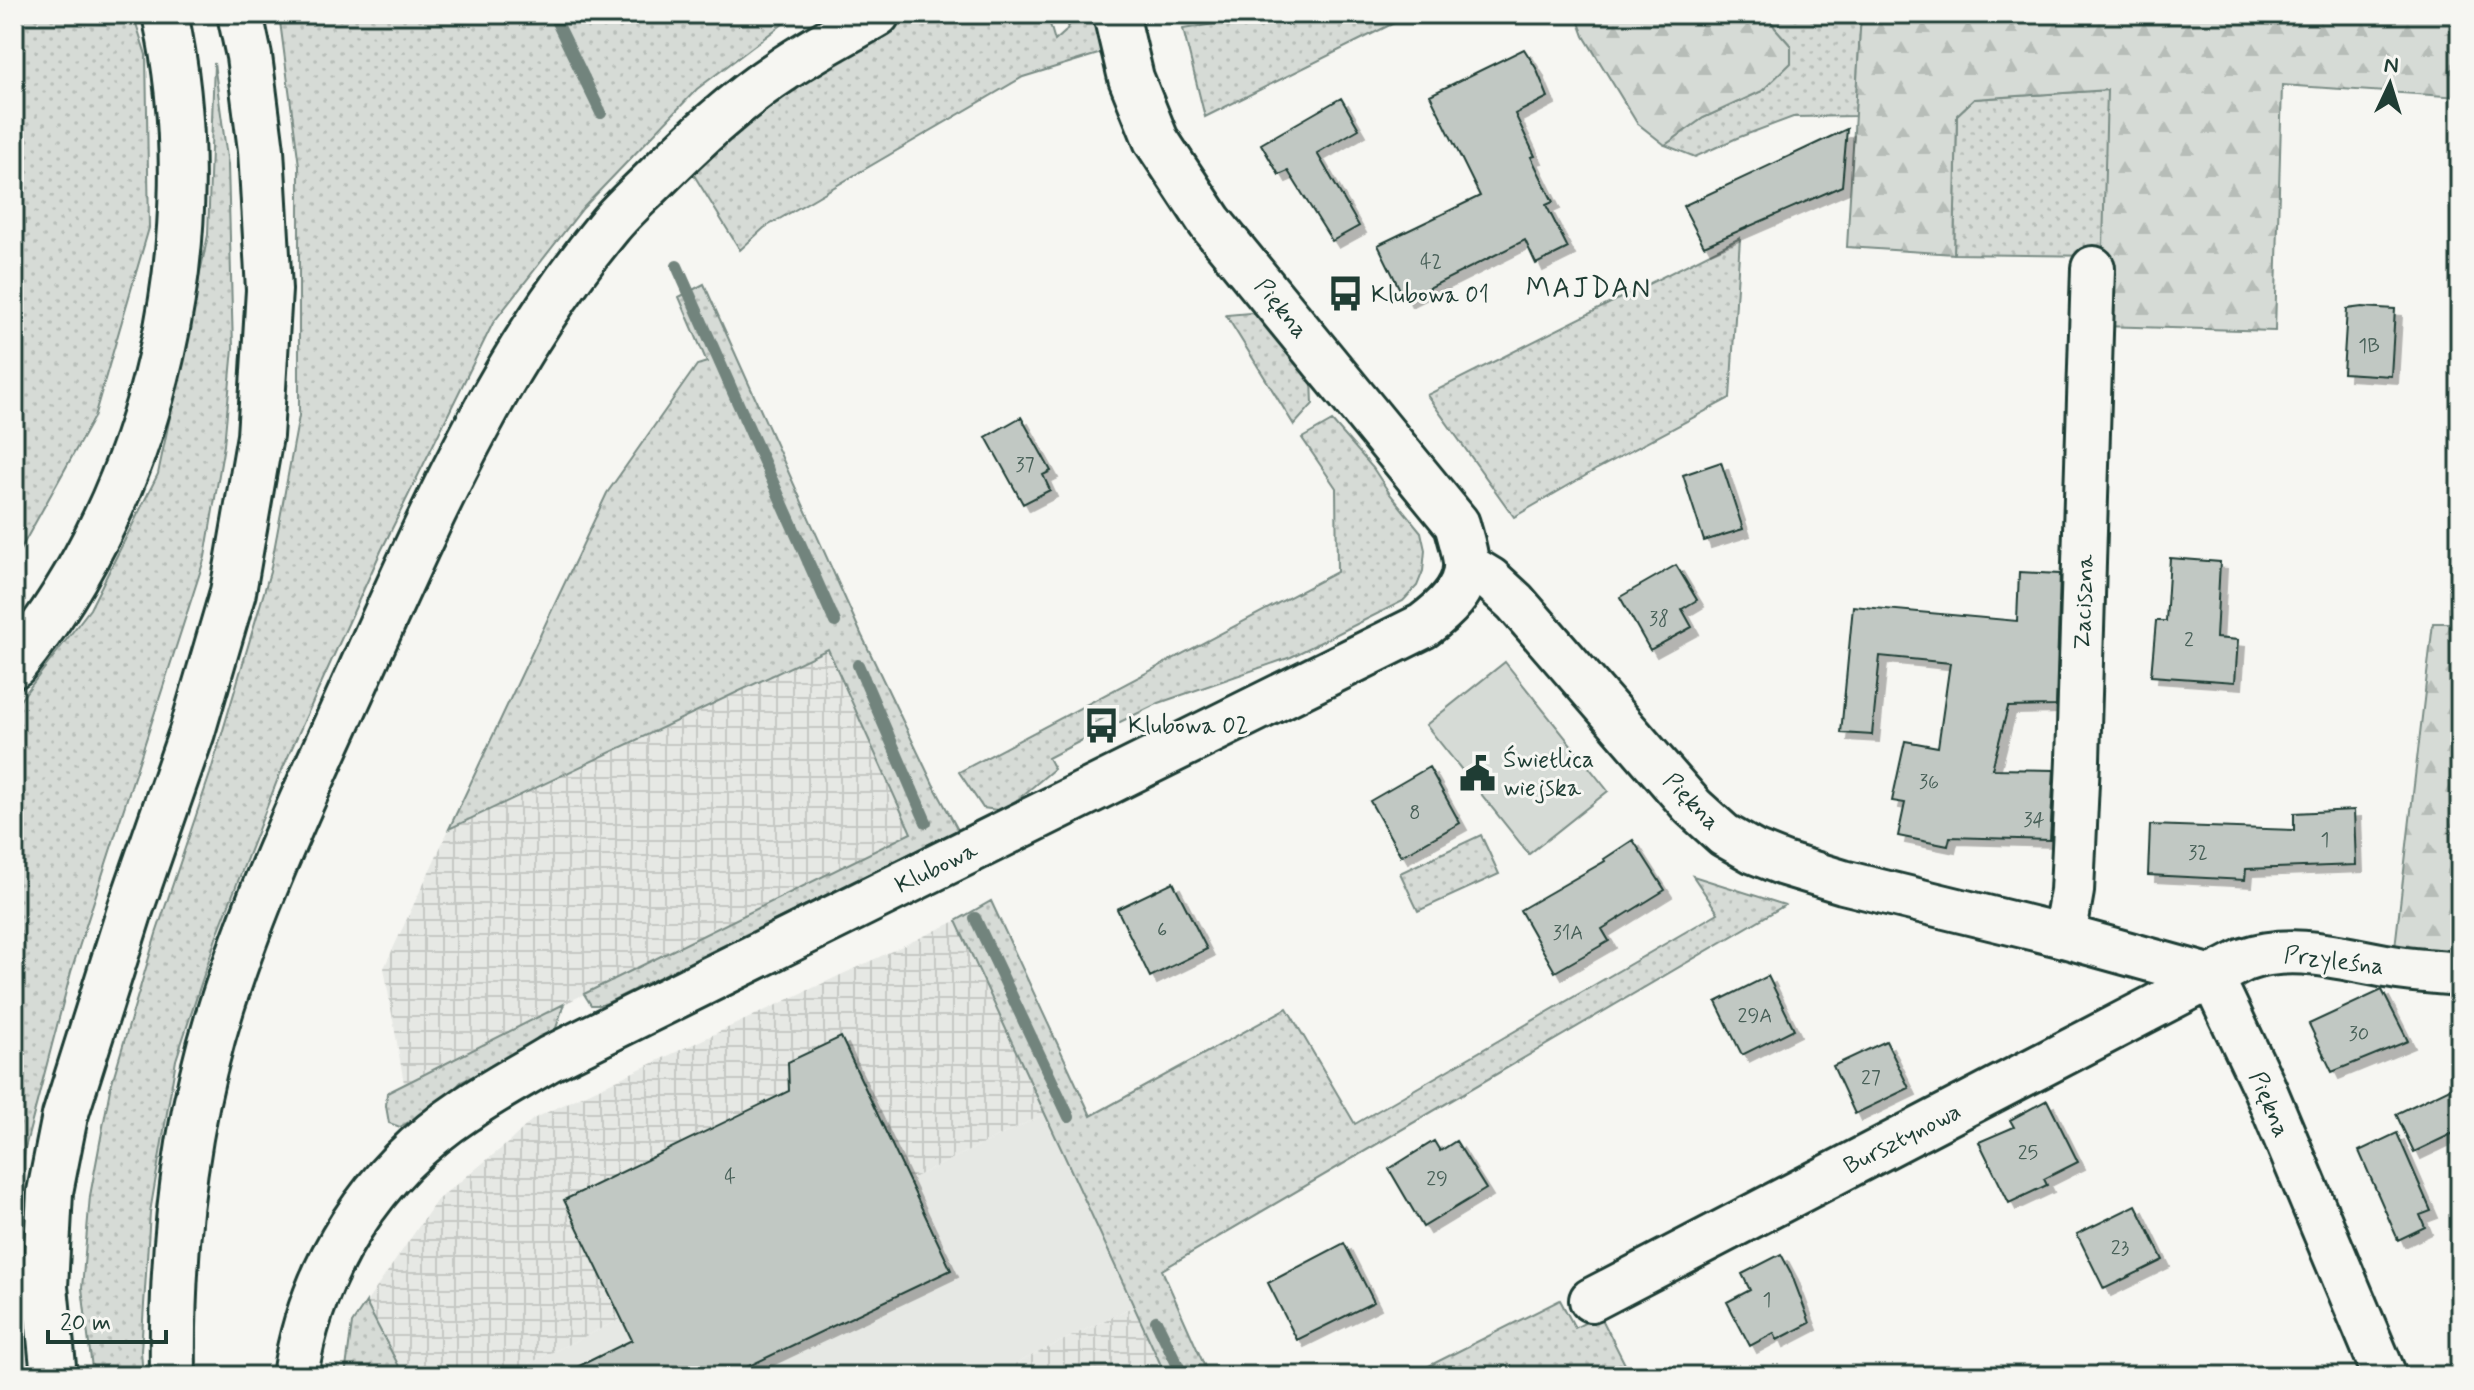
<svg xmlns="http://www.w3.org/2000/svg" width="2474" height="1390" viewBox="0 0 2474 1390" font-family="Mynerve,sans-serif">
<defs>
<pattern id="industrial-grid" width="8" height="8" patternUnits="userSpaceOnUse" patternTransform="scale(2)"><rect width="8" height="8" fill="#e6e8e4"/><path d="M0 4h8M4 0v8" fill="none" stroke="#c5c8c4"/></pattern>
<pattern id="grass-dots" width="8" height="8" patternUnits="userSpaceOnUse" patternTransform="scale(2)"><rect width="8" height="8" fill="#d6dbd6"/><path d="M2 2h.1M6 6h.1" fill="none" stroke="#b7bdb8" stroke-width="1.8" stroke-linecap="round"/></pattern>
<pattern id="forest-firs" width="22" height="20" patternUnits="userSpaceOnUse" patternTransform="scale(2)"><rect width="22" height="20" fill="#d6dbd6"/><path d="M5 1l3.5 6h-7zM16 11l3.5 6h-7z" fill="#b7bdb8"/></pattern>
<filter id="shadow"><feDropShadow dx="7" dy="7" stdDeviation="0" flood-color="#0004"/></filter>
</defs>
<rect width="100%" height="100%" fill="#f6f6f2"/>
<filter id="ink" filterUnits="userSpaceOnUse"><feTurbulence type="fractalNoise" baseFrequency=".0125" numOctaves="2"/><feDisplacementMap in="SourceGraphic" scale="16" xChannelSelector="R" yChannelSelector="G"/><feConvolveMatrix kernelMatrix="1 2 1 2 8 2 1 2 1" color-interpolation-filters="sRGB"/></filter>
<g filter="url(#ink)">
<!-- built -->
<path fill="#e6e8e4" d="M1045 1114 1134 1306 990 1376H503Z"/>
<!-- industrial -->
<path fill="url(#industrial-grid)" d="M828 649 911 833 404 1083 384 968 449 829Z
M956 921 1045 1114 503 1376H404L366 1303 437 1200 508 1143 533 1119Z
M1134 1306 1166 1376H990Z"/>
<!-- grass -->
<path fill="url(#grass-dots)" stroke="#7a8c85" stroke-width="2" d="M14 14H133L146 55 149 228 94 417 14 561Z
M279 14H796L697 89 583 208 493 323 381 551 277 781 217 935 176 1060 150 1212 141 1351 143 1376H93L82 1288 90 1196 110 1089 156 934 210 774 270 572 299 416V165Z
M911 14H1047L1055 41 1065 32 1076 14H1101L1108 51 1023 77 764 228 740 250 689 167 769 99 865 36Z
M1274 14H1412L1205 117 1183 29Z
M1767 14H1861L1855 116 1793 117 1737 138 1695 157 1665 145 1703 118 1762 91 1791 46 1775 28Z
M214 63 228 165 233 348 224 445 205 557 71 972 25 1148 14 1252V708L90 609 158 474 208 235Z
M2108 90 2103 256 1954 254 1957 115 1974 99Z
M1740 238 1730 398 1597 469 1514 517 1427 395Z
M704 284 862 636 933 784 958 830 603 1005H591L584 994 911 833 828 649 449 829 607 493 697 365 707 362 679 297Z
M1250 313 1258 315 1312 379 1313 404 1294 425 1226 315Z
M1332 421 1373 468 1390 494 1421 532 1425 550 1423 571 1417 586 1403 601 1291 657 1159 703 1116 724 1111 714 1087 727 1092 735 1048 758 1054 769 1004 811 983 808 959 772 1337 572 1336 488 1302 438Z
M1481 835 1499 874 1418 911 1400 873Z
M1693 876 1785 905 1162 1270 1209 1376H1166L956 921 991 901 1091 1116 1287 1008 1355 1124 1718 913Z
M564 1004 553 1037 461 1082 441 1103 400 1127 389 1123 386 1106 387 1093Z
M14 1256 19 1356 25 1376H14Z
M1560 1300 1575 1328 1600 1315 1631 1376H1409Z
M366 1302V1303L404 1376H345L352 1323Z"/>
<!-- forest -->
<path fill="url(#forest-firs)" stroke="#7a8c85" stroke-width="2" d="M1576 14H1767L1775 28 1791 46V63L1762 91 1703 118 1665 145 1637 123 1584 36Z
M1861 14H2460V97L2282 85 2275 331 2101 326 2107 90 1974 99 1957 115 1954 254 1847 247Z
M2433 623H2460V963L2394 956Z"/>
<!-- garden -->
<path fill="#d6dbd6" stroke="#7a8c85" stroke-width="2" d="M1505 662 1608 791 1529 854 1426 725Z"/>
<g fill="none" stroke-linecap="round" stroke-linejoin="round">
<!-- stream -->
<path stroke="#72847d" stroke-width="12" d="M553 14 601 113
M677 266 835 622
M858 665 926 822
M975 918 1069 1117
M1156 1321 1183 1376"/>
</g>
<!-- building -->
<path fill="#c1c8c3" stroke="#1f3d34" stroke-width="2" filter="url(#shadow)" d="M1524 49 1536 68 1548 97 1515 114 1535 156 1531 157 1553 202 1546 205 1568 248 1536 264 1525 240 1405 300 1378 245 1480 196 1430 95Z
M1341 98 1359 129 1317 153 1359 226 1332 241 1288 171 1279 175 1261 144Z
M1847 129 1842 186 1704 246 1683 206Z
M2362 307 2395 309 2391 376 2343 373 2347 309Z
M1021 417 1051 471 1043 475 1050 490 1023 504 986 437Z
M1721 462 1743 529 1704 541 1683 475Z
M2170 558 2220 562 2216 638 2238 640 2235 682 2151 676 2156 621H2166Z
M1676 565 1697 600 1682 609 1692 627 1650 650 1620 597Z
M2019 572 2060 574 2056 706 2008 707 1992 769 2054 770 2050 840 1950 837 1948 846 1898 836 1905 803 1892 801 1905 741 1938 747 1950 663 1880 656 1872 735 1841 733 1853 606 2017 621Z
M1429 767 1460 823 1401 856 1370 801Z
M2354 810 2356 865 2246 869 2245 880 2148 875 2150 825 2294 830V813Z
M1633 840 1665 890 1602 929 1609 941 1555 972 1520 910 1605 861 1604 859Z
M1173 882 1207 949 1150 977 1117 909Z
M1768 976 1794 1029 1742 1055 1716 1002Z
M2382 990 2408 1041 2332 1072 2309 1024Z
M841 1037 951 1270 728 1376H559L632 1340 564 1200 789 1091 788 1062Z
M1886 1041 1909 1088 1855 1114 1833 1066Z
M2460 1083V1130L2414 1152 2396 1114Z
M2047 1100 2078 1162 2044 1179 2047 1185 2009 1203 1979 1142 2014 1127 2010 1120Z
M2397 1133 2431 1211 2420 1215 2425 1227 2398 1240 2359 1151Z
M1434 1141 1440 1151 1456 1141 1486 1189 1423 1227 1389 1169Z
M2136 1205 2163 1260 2104 1289 2077 1234Z
M1344 1243 1374 1302 1297 1340 1268 1283Z
M1781 1254 1791 1273 1810 1323 1777 1340 1774 1333 1750 1346 1727 1302 1750 1290 1742 1274Z"/>
<g fill="none" stroke-linecap="round" stroke-linejoin="round">
<defs>
<path id="minor" d="M1467 565 1490 579 1515 602 1693 807 1724 835 1754 852 1784 864 1843 882 2064 936 2212 977 2264 1087 2385 1376
M2064 936 2072 891 2078 760 2093 268
M1591 1300 2244 960C2295 942 2346 960 2398 968 2418 971 2439 972 2460 974"/>
<path id="tertiary" d="M295 1376C311 1268 374 1170 465 1110 492 1091 521 1076 549 1059L1423 626C1443 611 1468 590 1466 563 1465 550 1460 536 1457 524L1210 222 1156 140 1131 78 1116 14"/>
<path id="motorway" d="M14 665C157 490 213 233 165 14
M54 1376 45 1287 50 1192 65 1116 130 910 192 732 233 592 260 436 269 290 261 150 249 56 240 14
M173 1376C171 1251 184 1125 222 1005 261 882 318 767 370 650 437 501 504 353 609 226 622 210 639 195 654 180 693 141 734 102 781 71 811 50 845 33 877 14"/>
</defs>
<!-- minor casing -->
<use href="#minor" stroke="#1f3d34" stroke-width="48"/>
<!-- tertiary casing -->
<use href="#tertiary" stroke="#1f3d34" stroke-width="50"/>
<!-- motorway casing -->
<use href="#motorway" stroke="#1f3d34" stroke-width="50"/>
<!-- minor -->
<use href="#minor" stroke="#f6f6f2" stroke-width="42"/>
<!-- tertiary -->
<use href="#tertiary" stroke="#f6f6f2" stroke-width="44"/>
<!-- motorway -->
<use href="#motorway" stroke="#f6f6f2" stroke-width="44"/>
</g>
</g>
<!-- icons -->
<defs>
<symbol id="bus-bare" viewBox="-9 -9 18 18"><path d="M-5-6H5V4H4V6H2V4H-2V6H-4V4H-5ZM-3.5-4V0h7V-4ZM-3.5 1.2v1.5H-2V1.2ZM2 1.2v1.5H3.5V1.2Z" fill="#1f3d34" stroke="#f6f6f2" stroke-width="2.5" paint-order="stroke"/></symbol>
<symbol id="civic-bare" viewBox="-9 -9 18 18"><path d="M-.6-6.5H3V-4.5H.6V-3L4-1V1h2V6H-6V1h2V-1L-.6-3ZM-1.2 2.5V6h2.4V2.5Z" fill="#1f3d34" stroke="#f6f6f2" stroke-width="2.5" paint-order="stroke"/></symbol>
</defs>
<g fill-rule="evenodd">
<use href="#bus-bare" x="1320" y="268" width="51" height="51"/>
<use href="#bus-bare" x="1076" y="700" width="51" height="51"/>
<use href="#civic-bare" x="1452" y="748" width="51" height="51"/>
</g>
<g text-anchor="middle" stroke-width="6" stroke-linejoin="round" paint-order="stroke">
<!-- number labels -->
<g font-size="20" fill="#486058">
<text x="1431" y="268">42</text>
<text x="2369" y="352">1B</text>
<text x="1025" y="471">37</text>
<text x="1659" y="625">38</text>
<text x="2189" y="646">2</text>
<text x="1929" y="788">36</text>
<text x="1415" y="819">8</text>
<text x="2034" y="826">34</text>
<text x="2325" y="846">1</text>
<text x="2198" y="859">32</text>
<text x="1162" y="936">6</text>
<text x="1568" y="939">31A</text>
<text x="1755" y="1022">29A</text>
<text x="2359" y="1040">30</text>
<text x="1871" y="1084">27</text>
<text x="2028" y="1159">25</text>
<text x="730" y="1183">4</text>
<text x="1437" y="1185">29</text>
<text x="2120" y="1254">23</text>
<text x="1767" y="1306">1</text>
</g>
<!-- poi labels -->
<g font-size="24" fill="#1f3d34" stroke="#f6f6f2" text-anchor="start">
<text x="1371" y="302">Klubowa 01</text>
<text x="1128" y="733">Klubowa 02</text>
<text x="1503" y="767">Świetlica<tspan x="1503" dy="28">wiejska</tspan></text>
</g>
<!-- street labels -->
<g font-size="24" fill="#1f3d34" stroke="#f6f6f2">
<text transform="translate(1282 308) rotate(51)" y="8">Piękna</text>
<text transform="translate(2083 602) rotate(-88)" y="8">Zaciszna</text>
<text transform="translate(1692 801) rotate(46)" y="8">Piękna</text>
<text transform="translate(936 867) rotate(-26)" y="8">Klubowa</text>
<text transform="translate(2334 960) rotate(7)" y="8">Przyleśna</text>
<text transform="translate(2270 1104) rotate(67)" y="8">Piękna</text>
<text transform="translate(1902 1138) rotate(-27)" y="8">Bursztynowa</text>
</g>
<!-- quarter labels -->
<g font-size="28" letter-spacing="2" fill="#1f3d34" stroke="#f6f6f2">
<text x="1589" y="297">MAJDAN</text>
</g>
</g>
<!-- margin -->
<rect width="2474" height="1390" fill="none" stroke="#f6f6f2" stroke-width="48"/>
<rect x="24" y="24" width="2426" height="1342" fill="none" stroke="#1f3d34" stroke-width="3" filter="url(#ink)"/>
<!-- north arrow -->
<g transform="translate(2390 84) rotate(4)" stroke="#f6f6f2" stroke-width="6" paint-order="stroke">
<path d="M0-6L14 30L0 20L-14 30Z" fill="#1f3d34"/>
<text y="-12" font-size="22" font-weight="bold" text-anchor="middle" fill="#1f3d34">N</text>
</g>
<!-- scale -->
<path d="M48 1330v12h118v-12" fill="none" stroke="#1f3d34" stroke-width="4"/>
<text x="60" y="1330" font-size="24" fill="#1f3d34" stroke="#f6f6f2" stroke-width="6" paint-order="stroke">20 m</text>
</svg>
